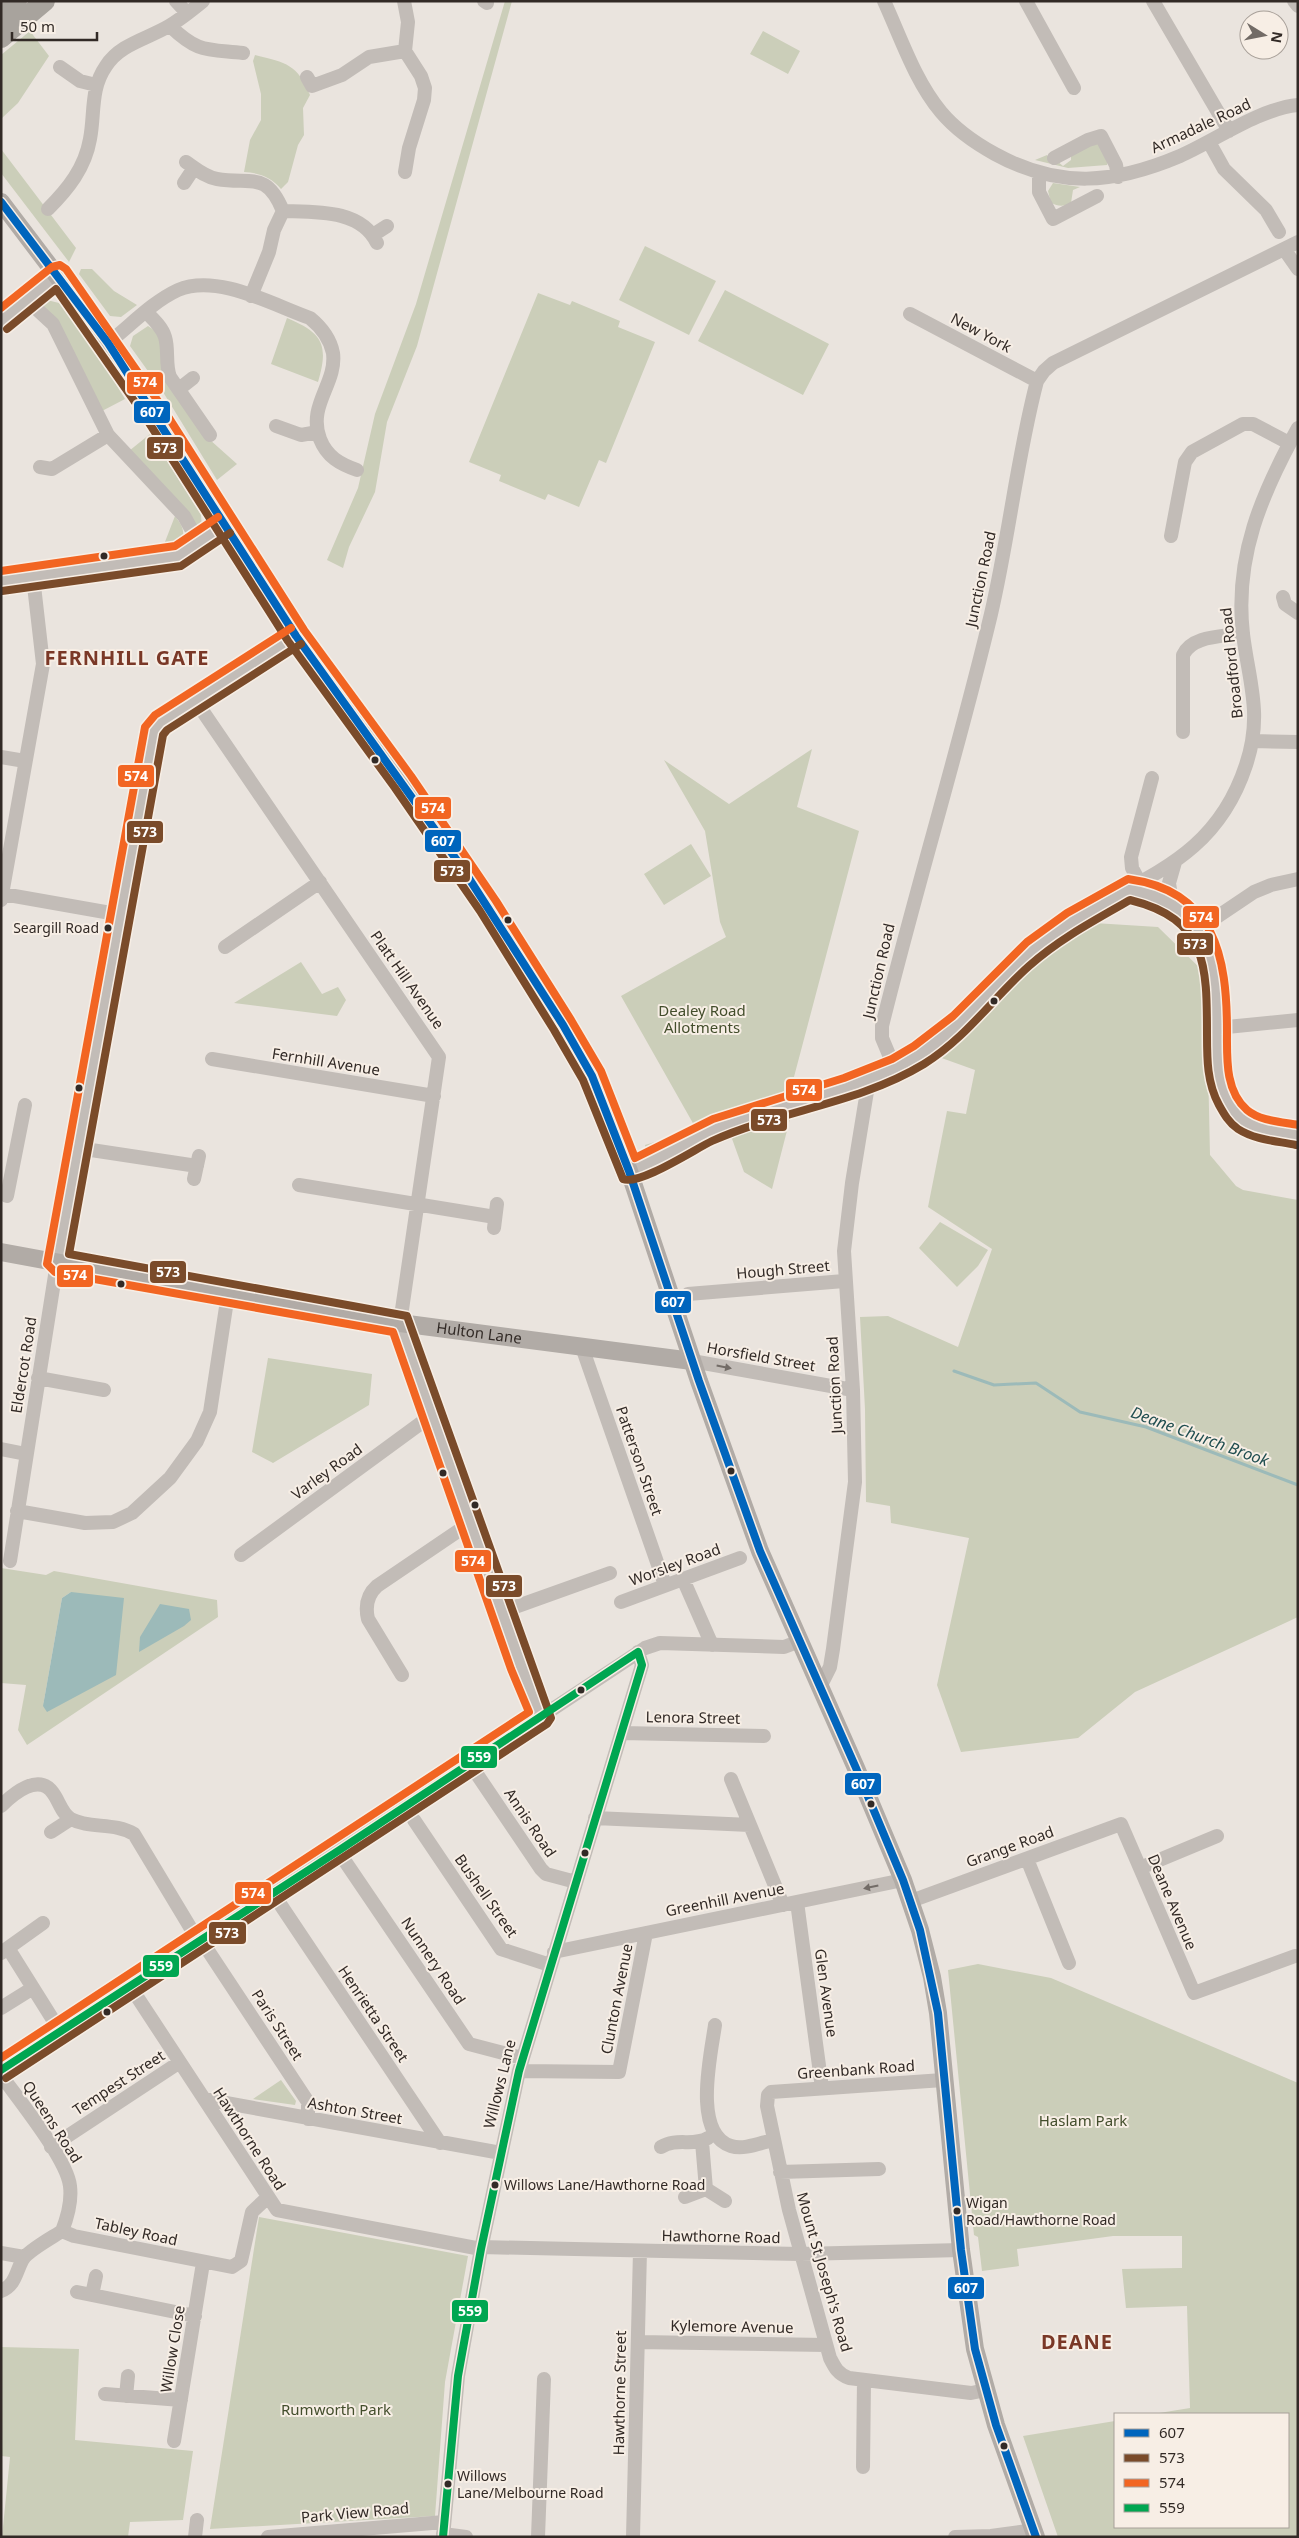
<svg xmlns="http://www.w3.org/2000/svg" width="1299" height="2538" viewBox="0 0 1299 2538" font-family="'Noto Sans',sans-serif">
<rect width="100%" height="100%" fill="#eae4de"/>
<!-- green -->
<path fill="#cbceb9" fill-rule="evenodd" d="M505 1H512L417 346 387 422 375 492 349 547 343 568 327 560 358 488 375 414 416 304Z
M30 31 49 56 18 103 1 119V55Z
M763 31 800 51 788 74 750 54Z
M255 55C287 63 297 64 310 95L303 108 304 135 298 145 288 182 281 189C271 177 260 173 244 172L250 140 261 120V94L253 61Z
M1098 143 1108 161 1107 165 1068 168 1035 160 1047 155 1051 161H1057L1063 166 1071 160V153Z
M1 149 76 248 69 262 1 173Z
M1053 183 1080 187 1073 190 1071 203C1063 207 1058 206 1051 203L1048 191Z
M645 246 716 281 689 335 619 300Z
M81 269H92L114 291 137 305 121 317 110 316 79 274Z
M725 290 829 344 803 395 698 341Z
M538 293 570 305 572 301 620 321 618 327 655 342 606 463 599 460 579 507 548 494 545 500 499 481 501 475 469 462Z
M47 300 59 303 103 363 125 399 102 411 42 306Z
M287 318C323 333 329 345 318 382L271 364Z
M148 326 154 330 156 328 162 348 209 439 237 464 217 480 163 392 130 346 133 336Z
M150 434 201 515 202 528 195 526 129 451Z
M175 516C182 525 186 532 181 542L163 547Z
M812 749 797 807 859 831 790 1092 694 1125 621 996 726 937 720 922 705 831 664 760 729 804Z
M691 844 711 876 664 905 644 874Z
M1094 923 1158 927 1206 974 1210 1155 1236 1186 1243 1190 1298 1200V1617L1135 1692 1078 1738 961 1752 937 1685 969 1538 891 1523 890 1506 866 1502 865 1409 860 1317 888 1316 958 1347 992 1249 928 1207 947 1111 966 1114 975 1070 936 1056 988 1014 1035 960 1064 939Z
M301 962 322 994 338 987 346 1000 337 1016 234 1003Z
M791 1115 772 1189 744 1172 731 1136Z
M684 1133V1136L647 1154 645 1145Z
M940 1222 988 1250 978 1266 957 1287 919 1248Z
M268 1358 372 1374 369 1405 273 1463 252 1452Z
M1 1568 46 1575 54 1571 217 1600 218 1617 27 1745 18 1730 26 1685 1 1683ZM71 1592 43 1706 62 1598Z
M978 1964 1051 1978 1298 2083V2537H1058L1023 2436 1115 2421V2527H1288V2414H1153L1190 2408 1187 2306 1126 2308 1122 2269 1182 2268V2236H1113L1017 2249 1019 2266 982 2271 978 2237 974 2235 948 1970Z
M281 2080 296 2101 295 2105 253 2099Z
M259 2217 468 2256 445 2382 435 2516 210 2529Z
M1 2347 79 2349 75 2440 193 2451 183 2520 130 2522 128 2537H2L10 2457 1 2456Z"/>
<!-- water -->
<path fill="#9cbab9" d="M71 1592 124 1598 116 1675 47 1712 43 1706 62 1598Z
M160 1604 189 1609 191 1620 184 1626 139 1652 140 1637Z"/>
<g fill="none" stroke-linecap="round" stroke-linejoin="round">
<!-- stream -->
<path stroke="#9cbab9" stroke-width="3" d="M954 1371 994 1385 1036 1383 1080 1412 1146 1427 1298 1485"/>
<!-- minor -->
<path stroke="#c2bcb7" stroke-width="14" d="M176 1 187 13
M404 1 408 22 405 51 421 76 425 88 424 100 409 148 405 172
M484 1 487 3
M884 1C901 38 915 81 941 112 956 130 975 143 995 154 1059 189 1114 184 1180 156 1214 141 1261 108 1298 105
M1026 1 1074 88
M1153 1 1229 131
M1294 1 1298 6
M170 26C198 53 206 49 243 53
M60 67 80 81 96 85
M307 77 312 86 342 75 369 57 405 51
M1209 142 1224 169 1266 210 1279 232
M1054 158 1088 140 1101 136 1116 165 1118 177
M186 162C196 169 205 177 217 179 251 185 266 170 283 211L274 230 269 252 251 296
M1039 174V192L1053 219 1097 196
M184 183 194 168
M48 209C68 189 85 168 90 139 95 113 90 89 106 66 120 44 147 39 169 26 181 19 192 10 203 1
M283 211C315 212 361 209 377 243
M373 235 387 226
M1284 249 1298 269
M27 300 53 324 108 435 184 516 199 543
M146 312C153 319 162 327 165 337 169 350 165 364 170 377L210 435
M910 314 1037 381
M1 321 58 275
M108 343C130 326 152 302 178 290 217 273 273 305 310 318 321 327 330 338 333 353 337 384 307 405 320 439 327 457 340 464 357 470
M179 389 193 378
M276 426 301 435 318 432
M40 467 52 469 108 435
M1171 536 1185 462 1192 452 1243 424H1253L1289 443
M1 581 179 556 224 525
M1283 597 1285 604 1298 613
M195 700 439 1057 400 1323 520 1666 541 1716
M1183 732V655C1192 635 1223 637 1243 633
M1253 741 1298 742
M1 757 25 761
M1140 883 1132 868 1131 857 1152 778
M1128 889C1143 893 1158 895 1171 903 1219 929 1217 989 1217 1036 1217 1058 1216 1079 1227 1099 1231 1106 1236 1115 1243 1120 1258 1130 1280 1131 1298 1135
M3 894 122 915
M1 900 43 664 33 577
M1172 903 1169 883 1175 862
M1199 929 1254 892 1271 885 1298 879
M225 947 320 882
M1217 1028 1298 1020
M212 1059 434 1096
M895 1069 882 1038V1026C916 888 958 752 991 614 1009 537 1017 457 1037 381L1044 371 1053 363 1298 242
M78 1148 197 1166
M629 1171C661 1160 688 1139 720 1128 782 1105 863 1090 919 1056 966 1027 999 978 1041 943 1119 879 1210 875 1246 765 1263 714 1249 683 1243 634 1234 557 1262 493 1298 428
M194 1179 199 1156
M299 1185 495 1217
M7 1196 25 1105
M494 1228 497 1204
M688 1294 844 1281
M582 1347 665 1585
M692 1361 853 1390
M38 1378 104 1390
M1 1449 26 1454
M17 1511 85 1523 113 1522 132 1513 170 1478 197 1441 210 1412 228 1294
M241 1555 432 1415
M10 1561 65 1212 122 915 151 739 160 723 296 636
M683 1579 712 1645
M621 1602 740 1558
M501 1612 610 1573
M402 1675 368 1619C365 1606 367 1595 377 1586L470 1523
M820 1687 830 1667 833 1649 855 1482 853 1390 844 1251 852 1183 869 1079
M622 1733 764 1736
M470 1764 541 1869 546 1874 576 1882
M731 1779 783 1905
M1 1806C13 1794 39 1772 53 1793 59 1801 62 1814 71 1819 89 1829 115 1822 134 1834L199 1942
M595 1818 750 1825
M414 1820 501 1949 550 1965
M51 1832 71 1819
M338 1851 469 2044 522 2058
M1027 1859 1069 1963
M1140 1868 1217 1836
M911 1901 1121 1824 1194 1993 1295 1956
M797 1902 822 2088
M280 1904 440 2143
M8 1948 60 2031
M209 1952 308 2102V2119
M554 1952 903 1880
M1 1953 43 1923
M130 1986 277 2210 481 2249
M1 2008 33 1988
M715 2025C711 2054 692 2134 731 2146 744 2150 760 2143 773 2140
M1 2070 338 1851 645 1648 660 1643 784 1647 800 1641
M519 2071 619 2072 646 1933
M1 2075C19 2100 67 2159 70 2186 72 2202 68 2216 62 2231 53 2237 29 2250 23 2259 16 2271 16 2285 1 2291
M943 2080 771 2092 768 2095 767 2106 789 2210 830 2358C835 2368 838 2374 849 2378L971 2393 986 2390
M204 2099 501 2153
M702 2142 706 2189 725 2201
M51 2147 180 2062
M661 2147C677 2137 693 2147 708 2138
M780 2172 879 2169
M685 2197 706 2189
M62 2231 74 2236 232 2267 241 2261 252 2212 268 2197
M481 2247 801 2254 961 2250
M1 2253 24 2257
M77 2292 195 2316
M92 2295 96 2276
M638 2342 826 2345
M105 2394 181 2400
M126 2396 128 2376
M174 2441 203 2263
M863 2467 864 2380
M443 2534 466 2537
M195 2537 197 2520
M268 2537 444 2522
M443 2537 458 2376 481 2249 519 2071 642 1665 638 1652
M538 2537 544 2379
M633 2537 640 2251
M955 2537 991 2536 1034 2530"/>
<!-- major -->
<g stroke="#b1aba6" stroke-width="18">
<path d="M1 202 108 343 152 409 296 636 461 866 563 1025 592 1076 629 1171 699 1381 760 1551 856 1768 903 1880 920 1930 932 1977 938 2013 961 2250 975 2349 996 2425 1036 2537"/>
<path id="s1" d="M1 1252 228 1294 400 1323 692 1361"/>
</g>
<!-- highway -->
<path stroke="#a8a39d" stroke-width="20" d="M1 14 17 1
M1 38 45 1"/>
<defs>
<path id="bus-1" d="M1 202 108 343 296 636 461 866 563 1025 592 1076 629 1171 699 1381 760 1551 856 1768 903 1880 920 1930 938 2013 961 2250 975 2349 996 2425 1036 2537"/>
<path id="bus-2" d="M7 329 56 289 144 415 288 641 395 788 480 911 554 1030 583 1080 623 1179C639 1186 695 1149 712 1141 781 1110 858 1104 924 1064 966 1038 993 998 1029 966 1059 939 1095 920 1130 900 1207 919 1207 965 1207 1035 1207 1059 1207 1083 1219 1105 1224 1114 1229 1123 1238 1129 1255 1140 1277 1141 1296 1145
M2 591 181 566 230 533
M6 2078 547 1724 551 1718 407 1316 69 1254 163 735 167 730 301 644"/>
<path id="bus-3" d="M1 308 52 267 60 265 66 269 160 404 304 630 411 776 496 901 571 1020 601 1071 635 1158 713 1119 844 1078 892 1059 914 1046 953 1016 1027 942 1067 913 1128 879C1215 891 1227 956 1227 1032 1227 1058 1225 1091 1247 1110 1260 1121 1282 1122 1298 1125
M1 571 175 546 218 517
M1 2058 529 1712 511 1669 393 1332 55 1272 47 1264 145 727 155 715 291 628"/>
<path id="bus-4" d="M1 2070 338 1851 638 1652
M443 2537 458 2376 481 2249 519 2071 642 1665 638 1652"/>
</defs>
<!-- bus-1 casing -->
<use href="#bus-1" stroke="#f7eee5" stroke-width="11"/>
<!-- bus-2 casing -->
<use href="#bus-2" stroke="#f7eee5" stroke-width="11"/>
<!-- bus-3 casing -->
<use href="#bus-3" stroke="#f7eee5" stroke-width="11"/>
<!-- bus-4 casing -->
<use href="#bus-4" stroke="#f7eee5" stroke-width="11"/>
<!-- bus-1 -->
<use href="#bus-1" stroke="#0065bd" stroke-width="8"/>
<!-- bus-2 -->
<use href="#bus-2" stroke="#7a4b2a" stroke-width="8"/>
<!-- bus-3 -->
<use href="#bus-3" stroke="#f26522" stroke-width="8"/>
<!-- bus-4 -->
<use href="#bus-4" stroke="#00a651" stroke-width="8"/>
</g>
<!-- one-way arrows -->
<defs><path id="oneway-solid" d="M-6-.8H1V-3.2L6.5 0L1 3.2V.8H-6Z" transform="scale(1.25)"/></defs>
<g fill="#736c67">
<use href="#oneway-solid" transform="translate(724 1367) rotate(11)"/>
<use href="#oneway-solid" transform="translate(871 1887) rotate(168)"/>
</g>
<!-- markers -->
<g fill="#322a26" stroke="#f7eee5" stroke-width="2">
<circle cx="104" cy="556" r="4.5"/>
<circle cx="375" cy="760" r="4.5"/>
<circle cx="508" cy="920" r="4.5"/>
<circle cx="108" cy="928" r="4.5"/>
<circle cx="994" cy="1001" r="4.5"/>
<circle cx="79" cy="1088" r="4.5"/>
<circle cx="121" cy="1284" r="4.5"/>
<circle cx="731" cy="1471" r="4.5"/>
<circle cx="443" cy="1473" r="4.5"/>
<circle cx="475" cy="1505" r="4.5"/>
<circle cx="581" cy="1690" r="4.5"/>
<circle cx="871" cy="1804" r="4.5"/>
<circle cx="585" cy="1853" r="4.5"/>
<circle cx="107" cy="2012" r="4.5"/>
<circle cx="495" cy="2185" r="4.5"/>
<circle cx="957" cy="2211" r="4.5"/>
<circle cx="1004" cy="2446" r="4.5"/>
<circle cx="448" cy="2484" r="4.5"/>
</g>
<g text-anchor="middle" stroke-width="4" stroke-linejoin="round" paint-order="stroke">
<!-- bus labels -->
<g font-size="14" fill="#322a26" stroke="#f7eee5" text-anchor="start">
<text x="99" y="933" text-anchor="end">Seargill Road</text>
<text x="504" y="2190">Willows Lane/Hawthorne Road</text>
<text x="966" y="2208">Wigan<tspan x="966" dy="17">Road/Hawthorne Road</tspan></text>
<text x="457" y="2481">Willows<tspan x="457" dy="17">Lane/Melbourne Road</tspan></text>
</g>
<!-- street labels -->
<g font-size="15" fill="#322a26" stroke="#f7eee5">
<text transform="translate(1201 126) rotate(-25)" y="5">Armadale Road</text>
<text transform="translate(981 333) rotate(28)" y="5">New York</text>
<text transform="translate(981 579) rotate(-78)" y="5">Junction Road</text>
<text transform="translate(1232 663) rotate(-96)" y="5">Broadford Road</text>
<text transform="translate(879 971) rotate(-77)" y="5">Junction Road</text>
<text transform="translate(407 980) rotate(55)" y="5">Platt Hill Avenue</text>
<text transform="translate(326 1062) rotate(9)" y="5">Fernhill Avenue</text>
<text transform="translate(783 1270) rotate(-5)" y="5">Hough Street</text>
<text dy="5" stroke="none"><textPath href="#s1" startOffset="485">Hulton Lane</textPath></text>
<text transform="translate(761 1357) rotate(10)" y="5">Horsfield Street</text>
<text transform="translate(24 1365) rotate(-81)" y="5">Eldercot Road</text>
<text transform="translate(835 1385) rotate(-93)" y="5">Junction Road</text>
<text transform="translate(639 1461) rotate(71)" y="5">Patterson Street</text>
<text transform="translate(327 1472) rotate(-36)" y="5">Varley Road</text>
<text transform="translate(675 1565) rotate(-20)" y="5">Worsley Road</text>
<text transform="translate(693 1718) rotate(1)" y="5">Lenora Street</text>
<text transform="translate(530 1823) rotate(56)" y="5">Annis Road</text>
<text transform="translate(1010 1847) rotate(-20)" y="5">Grange Road</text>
<text transform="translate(486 1896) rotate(55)" y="5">Bushell Street</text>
<text transform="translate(725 1900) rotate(-11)" y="5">Greenhill Avenue</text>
<text transform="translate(1172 1902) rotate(67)" y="5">Deane Avenue</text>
<text transform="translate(433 1961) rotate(56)" y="5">Nunnery Road</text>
<text transform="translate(826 1993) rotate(82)" y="5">Glen Avenue</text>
<text transform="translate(617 1999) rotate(-79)" y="5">Clunton Avenue</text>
<text transform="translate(373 2014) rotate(56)" y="5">Henrietta Street</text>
<text transform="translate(277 2025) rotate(57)" y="5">Paris Street</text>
<text transform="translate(856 2070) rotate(-4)" y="5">Greenbank Road</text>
<text transform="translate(119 2083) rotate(-33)" y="5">Tempest Street</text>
<text transform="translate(500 2084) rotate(-76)" y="5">Willows Lane</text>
<text transform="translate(355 2111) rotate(10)" y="5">Ashton Street</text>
<text transform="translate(52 2122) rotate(57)" y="5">Queens Road</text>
<text transform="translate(249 2139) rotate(57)" y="5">Hawthorne Road</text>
<text transform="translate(136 2232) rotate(12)" y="5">Tabley Road</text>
<text transform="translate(721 2237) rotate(1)" y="5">Hawthorne Road</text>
<text transform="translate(824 2272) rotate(74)" y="5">Mount St Joseph's Road</text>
<text transform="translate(732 2327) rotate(1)" y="5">Kylemore Avenue</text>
<text transform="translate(173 2349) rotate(-81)" y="5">Willow Close</text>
<text transform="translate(620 2393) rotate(-89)" y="5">Hawthorne Street</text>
<text transform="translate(355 2513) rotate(-5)" y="5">Park View Road</text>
</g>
<!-- park labels -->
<g font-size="15" fill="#434e2c" stroke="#f7eee5">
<text x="702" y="1016">Dealey Road<tspan x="702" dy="17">Allotments</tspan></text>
<text x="1083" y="2126">Haslam Park</text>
<text x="336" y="2415">Rumworth Park</text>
</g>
<!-- water labels -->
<g font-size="16" font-style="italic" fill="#204e50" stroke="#f7eee5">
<text transform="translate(1200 1436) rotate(20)" y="6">Deane Church Brook</text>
</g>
<!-- district labels -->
<g font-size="20" font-weight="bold" letter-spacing="1" fill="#7a3827" stroke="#f7eee5">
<text x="127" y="665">FERNHILL GATE</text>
<text x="1077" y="2349">DEANE</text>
</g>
</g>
<g stroke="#f7eee5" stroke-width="2">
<rect x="126" y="371" width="38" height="24" rx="5" fill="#f26522"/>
<rect x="133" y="400" width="38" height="24" rx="5" fill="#0065bd"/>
<rect x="146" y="436" width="38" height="24" rx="5" fill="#7a4b2a"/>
<rect x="117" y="764" width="38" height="24" rx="5" fill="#f26522"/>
<rect x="414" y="796" width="38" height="24" rx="5" fill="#f26522"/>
<rect x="126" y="820" width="38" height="24" rx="5" fill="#7a4b2a"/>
<rect x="424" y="829" width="38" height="24" rx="5" fill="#0065bd"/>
<rect x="433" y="859" width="38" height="24" rx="5" fill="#7a4b2a"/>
<rect x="1182" y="905" width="38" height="24" rx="5" fill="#f26522"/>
<rect x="1176" y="932" width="38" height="24" rx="5" fill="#7a4b2a"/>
<rect x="785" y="1078" width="38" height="24" rx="5" fill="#f26522"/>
<rect x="750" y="1108" width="38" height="24" rx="5" fill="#7a4b2a"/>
<rect x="149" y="1260" width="38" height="24" rx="5" fill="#7a4b2a"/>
<rect x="56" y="1264" width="38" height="24" rx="5" fill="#f26522"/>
<rect x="654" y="1290" width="38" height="24" rx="5" fill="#0065bd"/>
<rect x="454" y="1549" width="38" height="24" rx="5" fill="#f26522"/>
<rect x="485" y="1574" width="38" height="24" rx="5" fill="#7a4b2a"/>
<rect x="460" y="1745" width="38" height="24" rx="5" fill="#00a651"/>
<rect x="844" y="1772" width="38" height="24" rx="5" fill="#0065bd"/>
<rect x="234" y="1881" width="38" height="24" rx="5" fill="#f26522"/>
<rect x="208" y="1921" width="39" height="24" rx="5" fill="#7a4b2a"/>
<rect x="142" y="1954" width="38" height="24" rx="5" fill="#00a651"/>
<rect x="947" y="2276" width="38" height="24" rx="5" fill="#0065bd"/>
<rect x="451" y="2299" width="38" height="24" rx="5" fill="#00a651"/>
</g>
<g font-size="14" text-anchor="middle" font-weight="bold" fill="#fff">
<text x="145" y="387">574</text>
<text x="152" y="417">607</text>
<text x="165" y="453">573</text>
<text x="136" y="781">574</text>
<text x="433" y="813">574</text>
<text x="145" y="837">573</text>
<text x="443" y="846">607</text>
<text x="452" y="876">573</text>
<text x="1201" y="922">574</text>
<text x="1195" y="949">573</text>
<text x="804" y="1095">574</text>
<text x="769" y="1125">573</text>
<text x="168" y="1277">573</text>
<text x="75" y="1280">574</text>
<text x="673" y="1307">607</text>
<text x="473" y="1566">574</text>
<text x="504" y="1591">573</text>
<text x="479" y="1762">559</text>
<text x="863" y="1789">607</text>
<text x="253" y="1898">574</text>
<text x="227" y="1938">573</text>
<text x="161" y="1971">559</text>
<text x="966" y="2293">607</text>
<text x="470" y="2316">559</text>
</g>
<!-- border -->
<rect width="1299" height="2538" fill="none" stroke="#322a26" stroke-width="5"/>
<!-- legend -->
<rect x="1114" y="2413" width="175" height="115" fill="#f7eee5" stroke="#a8a099"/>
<rect x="1124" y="2429" width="25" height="8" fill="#0065bd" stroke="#a8a099"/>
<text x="1159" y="2438" font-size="15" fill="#322a26">607</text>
<rect x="1124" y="2454" width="25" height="8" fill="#7a4b2a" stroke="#a8a099"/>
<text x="1159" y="2463" font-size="15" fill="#322a26">573</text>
<rect x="1124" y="2479" width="25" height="8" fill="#f26522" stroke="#a8a099"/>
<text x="1159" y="2488" font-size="15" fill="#322a26">574</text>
<rect x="1124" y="2504" width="25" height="8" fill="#00a651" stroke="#a8a099"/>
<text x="1159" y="2513" font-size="15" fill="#322a26">559</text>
<!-- north arrow -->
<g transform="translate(1264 35) rotate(100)"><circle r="24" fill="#f7eee5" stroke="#a8a099"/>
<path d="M0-4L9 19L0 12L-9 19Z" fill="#726b66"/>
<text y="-8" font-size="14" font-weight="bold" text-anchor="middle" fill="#322a26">N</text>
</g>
<!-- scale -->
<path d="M12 32v8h85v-8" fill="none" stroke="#322a26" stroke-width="2.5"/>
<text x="20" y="32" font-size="15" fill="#322a26" stroke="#f7eee5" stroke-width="4" paint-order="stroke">50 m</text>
</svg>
